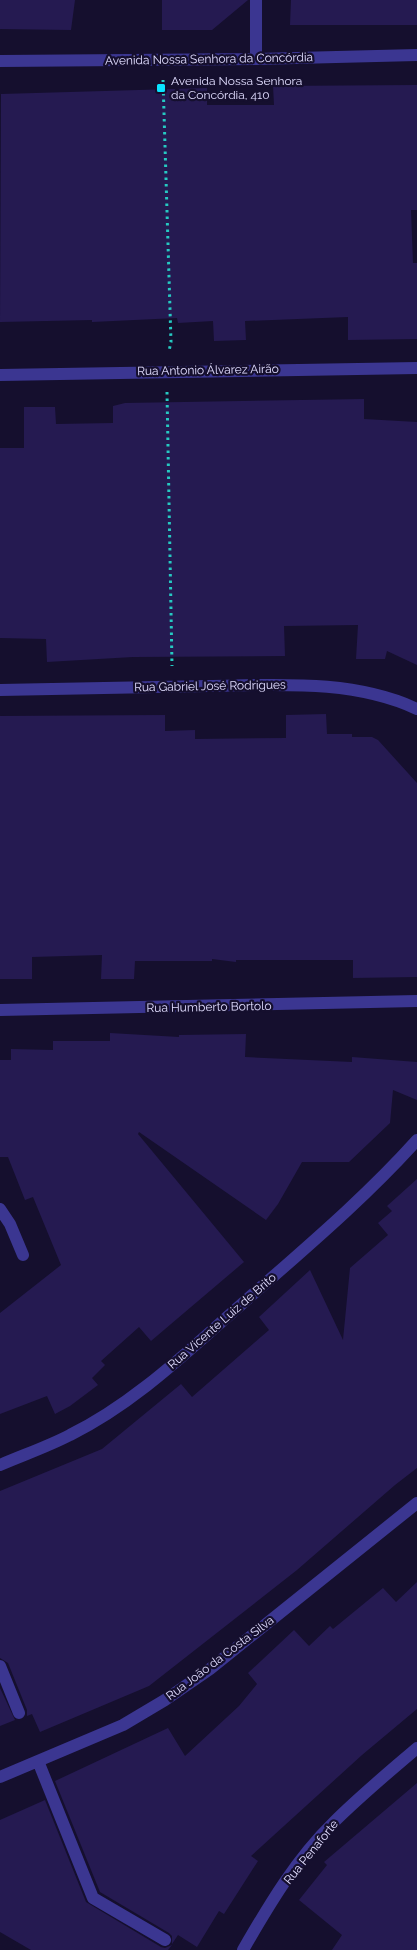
<svg xmlns="http://www.w3.org/2000/svg" width="417" height="1950" viewBox="0 0 417 1950" font-family="Raleway,sans-serif">
<rect width="100%" height="100%" fill="#150f2e"/>
<!-- building -->
<path fill="#251a51" d="M0 0H75L71 30 0 29Z
M162 0H248L212 30H162Z
M291 0H417V25H290Z
M417 85V210H411L413 263H417V339L348 340V317L245 321 246 340 214 341 213 321 178 323 177 318 92 322V320L0 322 1 94 207 88V105H274L273 86Z
M364 399V419L417 422V665L387 651 385 659H356L358 625 284 626 285 656 133 657 47 662 46 639 0 638V448H24V407H55L56 424 113 423V406L125 403Z
M326 714 327 734H352V737H372L378 740 417 783V977L353 978V960H236V962L212 959V961H135L134 979H101L102 955 32 957V979H0V716L165 715V731L195 730V739L286 738V715Z
M110 1033 179 1037V1035L246 1034 245 1057 352 1062V1057L417 1062V1100L393 1090 390 1123 349 1162H302L278 1204 266 1220 139 1132 138 1134 244 1262 151 1341 139 1327 101 1361 105 1365 92 1378 98 1385 70 1406 55 1414 47 1396 0 1414V1313L61 1265 33 1197 25 1200 8 1157H0V1060H11V1049L53 1050V1041H110Z
M417 1179V1468L395 1485 297 1570 149 1686 40 1732 32 1714 27 1716V1710L8 1663 0 1658V1491L102 1449 181 1384 192 1397 269 1330 259 1317 310 1270 343 1340 350 1268 388 1235 378 1223 392 1211 387 1206Z
M417 1582V1709L362 1755 251 1856 258 1861 224 1914 219 1911 197 1947 178 1935 172 1944V1936L169 1933 100 1892 55 1781 168 1728 185 1756 239 1706 257 1684 248 1673 294 1630 309 1646 330 1626 333 1629 383 1588 396 1602Z
M0 1688 15 1720 0 1726Z
M417 1783V1950H332L342 1935 299 1900 327 1865 324 1862Z
M45 1800 86 1902 161 1947 165 1948 172 1945 168 1950H31L0 1932V1820Z"/>
<g fill="none" stroke-linecap="round" stroke-linejoin="round">
<!-- path -->
<path stroke="#26cac2" stroke-width="3" stroke-dasharray="2.5 4" stroke-linecap="butt" d="M163 80 171 342 169 351
M167 392 172 666"/>
<!-- street -->
<path stroke="#3b3691" stroke-width="12" d="M256 59V0
M0 61 256 59 417 55
M0 375 417 368
M0 690C69 689 139 687 208 686 277 685 353 679 417 709
M0 1010 417 1001
M0 1209 10 1224 23 1255
M0 1465C23 1455 47 1447 70 1435 135 1403 189 1350 243 1303 303 1250 364 1199 417 1140
M0 1666 19 1713
M38 1761 93 1898 165 1940
M0 1777 123 1725 165 1700 210 1669 417 1503
M243 1950C269 1905 296 1859 334 1822 360 1796 389 1772 417 1748"/>
</g>
<!-- markers -->
<rect fill="#09e4ff" stroke="#150f2e" stroke-width="2" x="156" y="83" width="10" height="10" rx="2.5"/>
<g text-anchor="middle" stroke-width="4.5" stroke-linejoin="round" paint-order="stroke">
<!-- street labels -->
<g font-size="12" fill="#e1ddff" stroke="#150f2e">
<text transform="translate(209 59) rotate(-1)" y="4">Avenida Nossa Senhora da Concórdia</text>
<text transform="translate(208 370) rotate(-1)" y="4">Rua Antonio Álvarez Airão</text>
<text transform="translate(210 686) rotate(-1)" y="4">Rua Gabriel José Rodrigues</text>
<text transform="translate(209 1007) rotate(-1)" y="4">Rua Humberto Bortolo</text>
<text transform="translate(222 1321) rotate(-41)" y="4">Rua Vicente Luiz de Brito</text>
<text transform="translate(220 1658) rotate(-37)" y="4">Rua João da Costa Silva</text>
<text transform="translate(311 1852) rotate(-51)" y="4">Rua Penaforte</text>
</g>
<!-- poi labels -->
<g font-size="12" fill="#e1ddff" stroke="#150f2e" text-anchor="start">
<text x="171" y="85">Avenida Nossa Senhora<tspan x="171" dy="14">da Concórdia, 410</tspan></text>
</g>
</g>
</svg>
